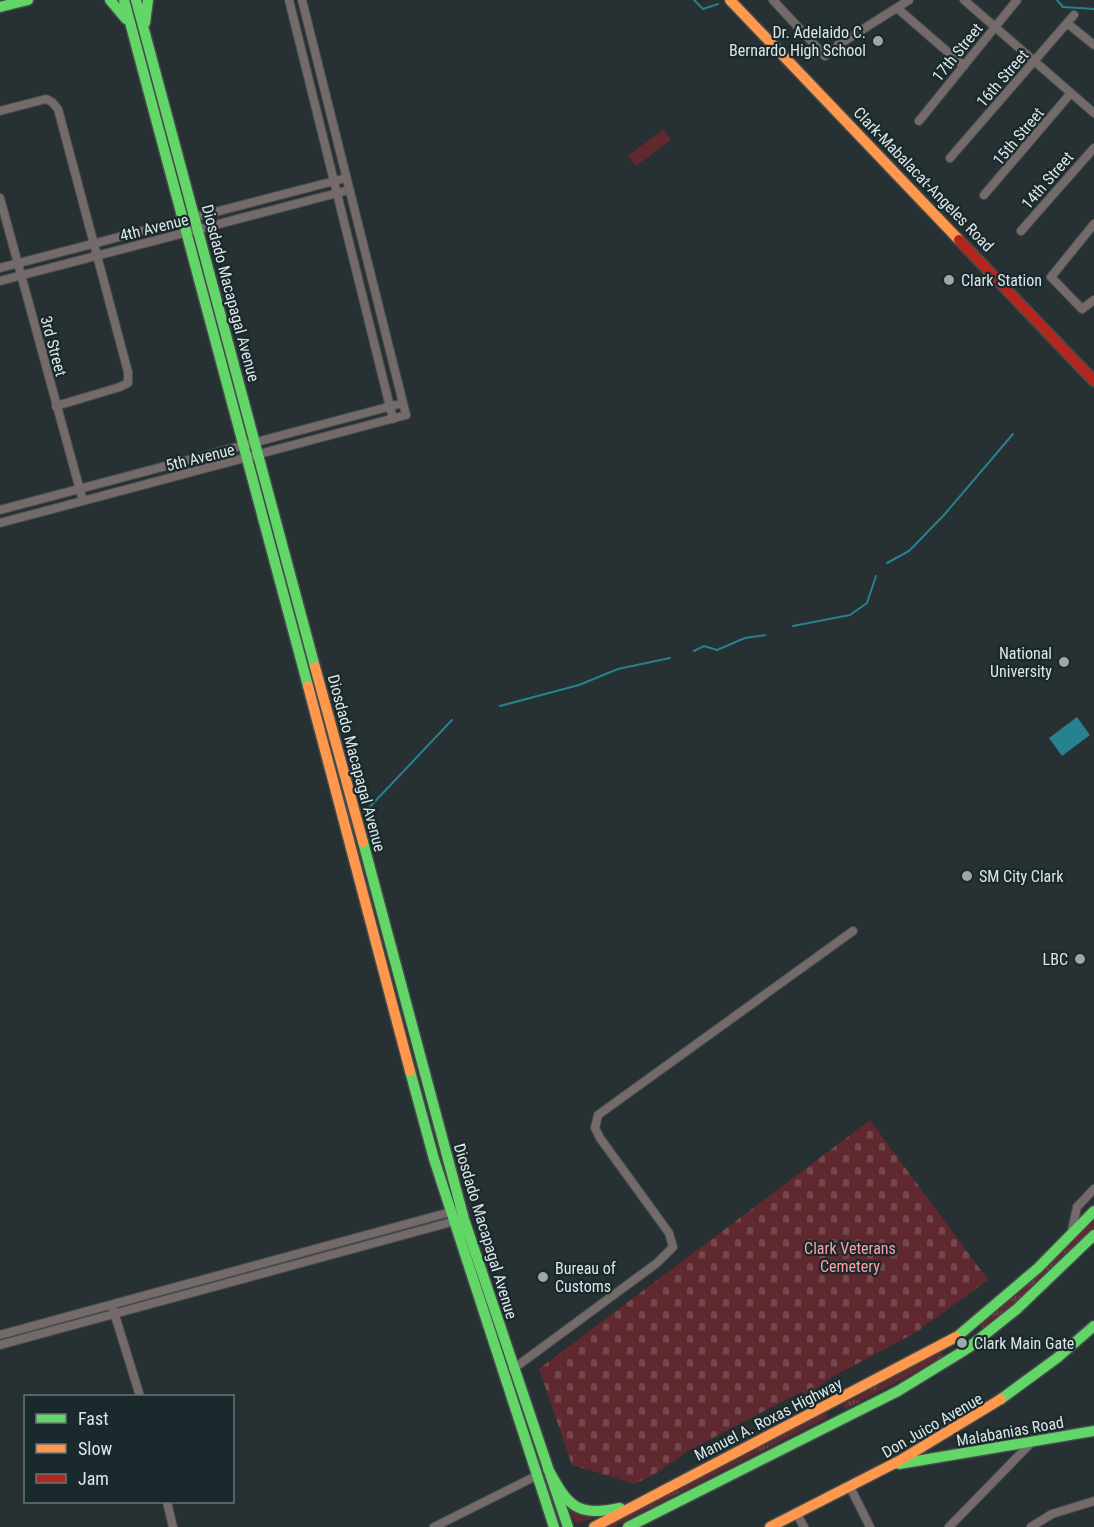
<svg xmlns="http://www.w3.org/2000/svg" width="1094" height="1527" viewBox="0 0 1094 1527" font-family="'Roboto Condensed',sans-serif">
<defs>
<pattern id="grass-tufts" width="24" height="20" patternUnits="userSpaceOnUse" patternTransform="scale(1.5)"><rect width="24" height="20" fill="#5f292f"/><path d="M3 7l-1-3M5 7V3M7 7l1-3M15 17l-1-3M17 17v-4M19 17l1-3" fill="none" stroke="#75484d"/></pattern>
<pattern id="cemetery-stones" width="16" height="16" patternUnits="userSpaceOnUse" patternTransform="scale(1.5)"><rect width="16" height="16" fill="#5f292f"/><path d="M2 7V4a2 2 0 0 1 4 0v3zM10 15v-3a2 2 0 0 1 4 0v3z" fill="#75484d"/></pattern>
</defs>
<rect width="100%" height="100%" fill="#273032"/>
<!-- grass -->
<path fill="url(#grass-tufts)" d="M1094 1217V1228L1032 1291 982 1329 980 1324 1020 1292Z
M940 1352 943 1354 942 1358 848 1408H843L844 1404Z
M825 1413 828 1415 826 1418 613 1527H604Z
M567 1508 592 1518V1519L576 1523Z"/>
<!-- cemetery -->
<path fill="url(#cemetery-stones)" d="M870 1120 988 1280 915 1333 832 1377 808 1395 801 1392 686 1452 660 1471 635 1484 572 1465 539 1369Z"/>
<!-- garden -->
<path fill="#5f292f" d="M663 129 671 140 636 166 628 156Z"/>
<!-- water -->
<path fill="#26828f" d="M1077 717 1090 735 1062 756 1049 738Z"/>
<g fill="none" stroke-linecap="round" stroke-linejoin="round">
<!-- stream -->
<path stroke="#26828f" stroke-width="2" d="M694 0 703 9 718 4
M1057 0 1063 7 1094 9
M887 563 909 551 944 515 1013 434
M793 626 850 615 867 603 876 576
M694 651 704 646 717 650 745 638 765 635
M500 706 579 685 618 669 670 658
M365 812 452 720"/>
<defs>
<path id="street" d="M289 0 393 419
M773 0 825 56
M964 0 1094 113
M897 8 964 66
M1067 23 1094 45
M838 45 909 0
M0 111 46 99 52 102 58 109 128 372V383L120 387 56 406
M919 121 1017 0
M950 158 1074 15
M984 195 1071 93
M0 198 83 501
M1094 224 1051 277 1082 309 1094 300
M1021 231 1094 148
M0 268 346 178
M0 281 349 190
M0 510 403 403
M0 523 406 415 302 0
M1072 1230 1077 1207 1094 1189
M113 1309 140 1396
M0 1335 454 1211
M0 1345 459 1220
M513 1369 657 1263 673 1247 669 1233 600 1138 595 1128 598 1115 853 931
M850 1487 870 1527
M167 1502 173 1527
M797 1514 804 1527
M434 1527 536 1476
M949 1527 1031 1443
M1031 1527 1052 1514 1094 1501"/>
<path id="fast" d="M110 0 126 19
M124 0 308 686
M136 0 315 667
M0 7 28 0
M145 23 148 0
M363 842 464 1219 568 1527
M410 1071 434 1159 554 1527
M959 1335 1038 1268 1094 1211
M968 1348 1017 1309 1094 1235
M1001 1399 1057 1358 1094 1326
M899 1464 1094 1431
M548 1469C568 1506 576 1517 620 1508
M628 1527 898 1391 965 1350"/>
<path id="slow" d="M730 0 959 240
M315 667 363 842
M308 686 410 1071
M594 1527 956 1337
M770 1527 899 1461 1001 1399"/>
<path id="jam" d="M959 240 1094 381"/>
</defs>
<!-- street casing -->
<use href="#street" stroke="#454c4e" stroke-width="10"/>
<!-- fast casing -->
<use href="#fast" stroke="#454c4e" stroke-width="13"/>
<!-- slow casing -->
<use href="#slow" stroke="#454c4e" stroke-width="13"/>
<!-- jam casing -->
<use href="#jam" stroke="#454c4e" stroke-width="13"/>
<!-- street -->
<use href="#street" stroke="#746a6a" stroke-width="8"/>
<!-- fast -->
<use href="#fast" stroke="#63d668" stroke-width="10"/>
<!-- slow -->
<use href="#slow" stroke="#ff974d" stroke-width="10"/>
<!-- jam -->
<use href="#jam" stroke="#b3261e" stroke-width="10"/>
</g>
<!-- markers -->
<g fill="#9da6a8" stroke="#19292c" stroke-width="2">
<circle cx="878" cy="41" r="6"/>
<circle cx="949" cy="280" r="6"/>
<circle cx="1064" cy="662" r="6"/>
<circle cx="967" cy="876" r="6"/>
<circle cx="1080" cy="959" r="6"/>
<circle cx="543" cy="1277" r="6"/>
<circle cx="962" cy="1343" r="6"/>
</g>
<g text-anchor="middle" stroke-width="4.5" stroke-linejoin="round" paint-order="stroke">
<!-- poi labels -->
<g font-size="16" fill="#dce6e8" stroke="#19292c" text-anchor="start">
<text x="866" y="38" text-anchor="end">Dr. Adelaido C.<tspan x="866" dy="18">Bernardo High School</tspan></text>
<text x="961" y="286">Clark Station</text>
<text x="1052" y="659" text-anchor="end">National<tspan x="1052" dy="18">University</tspan></text>
<text x="979" y="882">SM City Clark</text>
<text x="1068" y="965" text-anchor="end">LBC</text>
<text x="555" y="1274">Bureau of<tspan x="555" dy="18">Customs</tspan></text>
<text x="974" y="1349">Clark Main Gate</text>
</g>
<!-- street labels -->
<g font-size="16" fill="#dce6e8" stroke="#19292c">
<text transform="translate(957 52) rotate(-51)" y="6">17th Street</text>
<text transform="translate(1002 78) rotate(-49)" y="6">16th Street</text>
<text transform="translate(1018 136) rotate(-50)" y="6">15th Street</text>
<text transform="translate(924 179) rotate(46)" y="6">Clark-Mabalacat-Angeles Road</text>
<text transform="translate(1047 180) rotate(-49)" y="6">14th Street</text>
<text transform="translate(154 227) rotate(-14)" y="6">4th Avenue</text>
<text transform="translate(231 293) rotate(75)" y="6">Diosdado Macapagal Avenue</text>
<text transform="translate(54 346) rotate(75)" y="6">3rd Street</text>
<text transform="translate(200 457) rotate(-14)" y="6">5th Avenue</text>
<text transform="translate(357 763) rotate(75)" y="6">Diosdado Macapagal Avenue</text>
<text transform="translate(486 1231) rotate(73)" y="6">Diosdado Macapagal Avenue</text>
<text transform="translate(768 1419) rotate(-27)" y="6">Manuel A. Roxas Highway</text>
<text transform="translate(932 1425) rotate(-30)" y="6">Don Juico Avenue</text>
<text transform="translate(1010 1431) rotate(-10)" y="6">Malabanias Road</text>
</g>
<!-- park labels -->
<g font-size="16" fill="#ff9fa6" stroke="#19292c">
<text x="850" y="1254">Clark Veterans<tspan x="850" dy="18">Cemetery</tspan></text>
</g>
</g>
<!-- legend -->
<rect x="24" y="1395" width="210" height="108" fill="#19292c" stroke="#677577" stroke-width="1.5"/>
<rect x="36" y="1414" width="30" height="9" fill="#63d668" stroke="#677577" stroke-width="1.5"/>
<text x="78" y="1425" font-size="18" fill="#dce6e8">Fast</text>
<rect x="36" y="1444" width="30" height="9" fill="#ff974d" stroke="#677577" stroke-width="1.5"/>
<text x="78" y="1455" font-size="18" fill="#dce6e8">Slow</text>
<rect x="36" y="1474" width="30" height="9" fill="#b3261e" stroke="#677577" stroke-width="1.5"/>
<text x="78" y="1485" font-size="18" fill="#dce6e8">Jam</text>
</svg>
